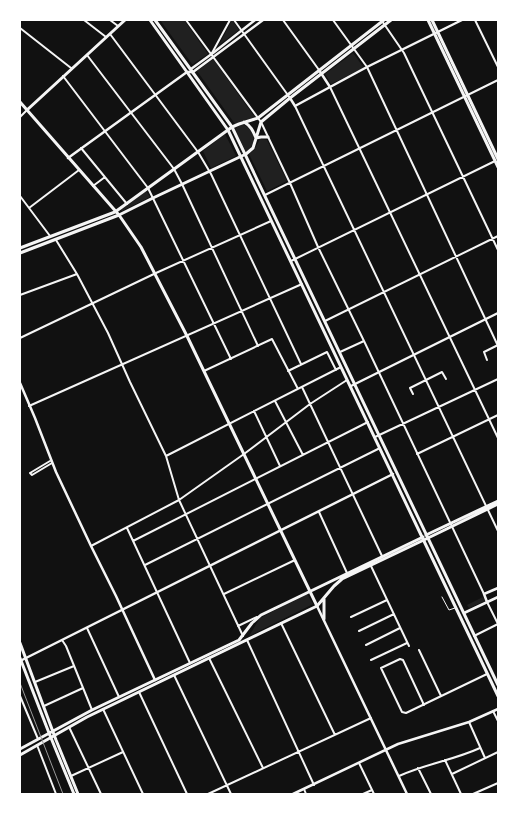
<svg xmlns="http://www.w3.org/2000/svg" width="518" height="814" viewBox="0 0 518 814" font-family="'Public Sans',sans-serif">
<rect width="100%" height="100%" fill="#111"/>
<!-- green -->
<path fill="#202020" d="M160 20H184L208 54 193 64H192Z
M232 20 239 30 219 45Z
M353 53 364 68 331 84 325 74Z
M213 59 254 116 253 118 235 124 197 71Z
M240 125H244C256 131 257 144 246 152L235 129Z
M225 134 236 156 211 168 203 151Z
M260 139 267 140 287 181 267 191 249 154 254 150Z
M146 191 150 197 122 211 120 209Z
M307 594 313 604 249 636 260 618Z
M483 597 485 601 469 608 467 605Z"/>
<g fill="none" stroke-linecap="round" stroke-linejoin="round">
<!-- service -->
<path stroke="#f5f5f5" stroke-width="1" d="M442 597 449 610 455 608"/>
<!-- minor -->
<path stroke="#f5f5f5" stroke-width="2" d="M84 20 106 37
M110 20 118 26
M186 20 261 122 290 183 318 247 364 341 484 594
M234 20 290 98
M283 20 319 70
M333 20 367 67 498 346
M475 20 498 67
M382 21 404 53 498 250
M20 28 71 68
M110 34 198 152 211 174 301 364
M212 53 230 20
M87 55 174 169 182 184 258 346
M63 76 148 188 231 359
M330 87 498 438
M295 106 498 531
M20 117 27 110
M81 148 127 204
M93 186 105 177
M265 195 498 80
M20 196 50 236
M29 208 79 170
M56 240 77 274 108 333 130 382 166 456 179 500 243 636
M291 261 495 161
M20 295 77 274
M325 321 498 236
M20 338 156 273 271 221
M340 352 364 341
M487 360 484 352 498 345
M204 371 272 339 298 389
M288 371 327 352 336 370
M302 387 382 556
M413 394 410 388 442 372 446 379
M275 401 303 455
M29 406 302 284
M254 411 280 466
M375 437 498 379
M417 454 498 415
M166 456 341 367
M30 473 32 475 52 463
M30 473 50 461
M319 512 347 573
M127 528 190 663
M133 541 368 422
M91 546 179 500 244 454 310 404 347 380
M145 565 380 448
M371 566 409 646
M224 594 295 560
M487 602 498 624
M351 617 387 600
M281 623 335 735
M238 626 257 617
M87 628 119 697
M359 631 394 614
M474 636 498 624
M62 640 66 646 92 710
M247 640 314 785
M366 645 400 628
M419 650 441 696
M209 658 263 768
M371 660 407 643
M174 675 231 794
M35 682 74 666
M139 692 187 794
M20 696 38 739
M424 705 403 660 400 659 381 668 402 712 406 713 487 674
M44 706 83 688
M103 709 143 794
M493 711 498 721
M469 722 485 758
M69 727 101 794
M37 745 56 794
M445 760 461 794
M359 763 374 794
M418 768 431 794
M452 774 498 752
M71 776 123 752
M399 776C425 764 454 760 480 748
M304 789 306 794
M208 794 371 718
M363 794 372 790
M473 794 498 783"/>
<!-- tertiary -->
<path stroke="#f5f5f5" stroke-width="2.5" d="M191 69 213 53 255 20
M319 70 330 87
M290 98 295 106 367 67 462 20
M68 158 187 72H193L263 20
M20 383 35 418 56 472 91 546 116 596 155 680
M351 386 498 313
M487 602 484 594 498 588
M317 606 407 794
M464 613 498 597
M20 661 393 474
M293 794 398 744 469 722 498 709"/>
<!-- secondary -->
<path stroke="#f5f5f5" stroke-width="3" d="M428 20 498 167
M432 20 498 159
M20 102 119 215 141 247 187 336 317 606
M27 110 125 20
M244 122C251 126 253 131 256 138
M256 138 261 137H268
M20 248 115 212 232 127 239 124 258 118 384 20
M20 253 119 215 153 198 246 154 253 148 261 122 290 98 391 20
M426 535 498 501
M428 538 498 504
M423 539 498 696"/>
<!-- primary -->
<path stroke="#f5f5f5" stroke-width="3" d="M150 20 228 130 422 537
M155 20 232 127 498 685
M324 619V599
M20 643 56 740 78 794
M20 658 49 733 74 794
M20 749 92 710 239 640 252 623 261 615 423 537
M20 755 87 717 317 606 334 586 342 579 428 538"/>
<!-- rail -->
<path stroke="#9a9a9a" stroke-width="1" d="M20 683 63 794"/>
</g>
<!-- border -->
<rect width="518" height="814" fill="none" stroke="#ffffff" stroke-width="42"/>
</svg>
